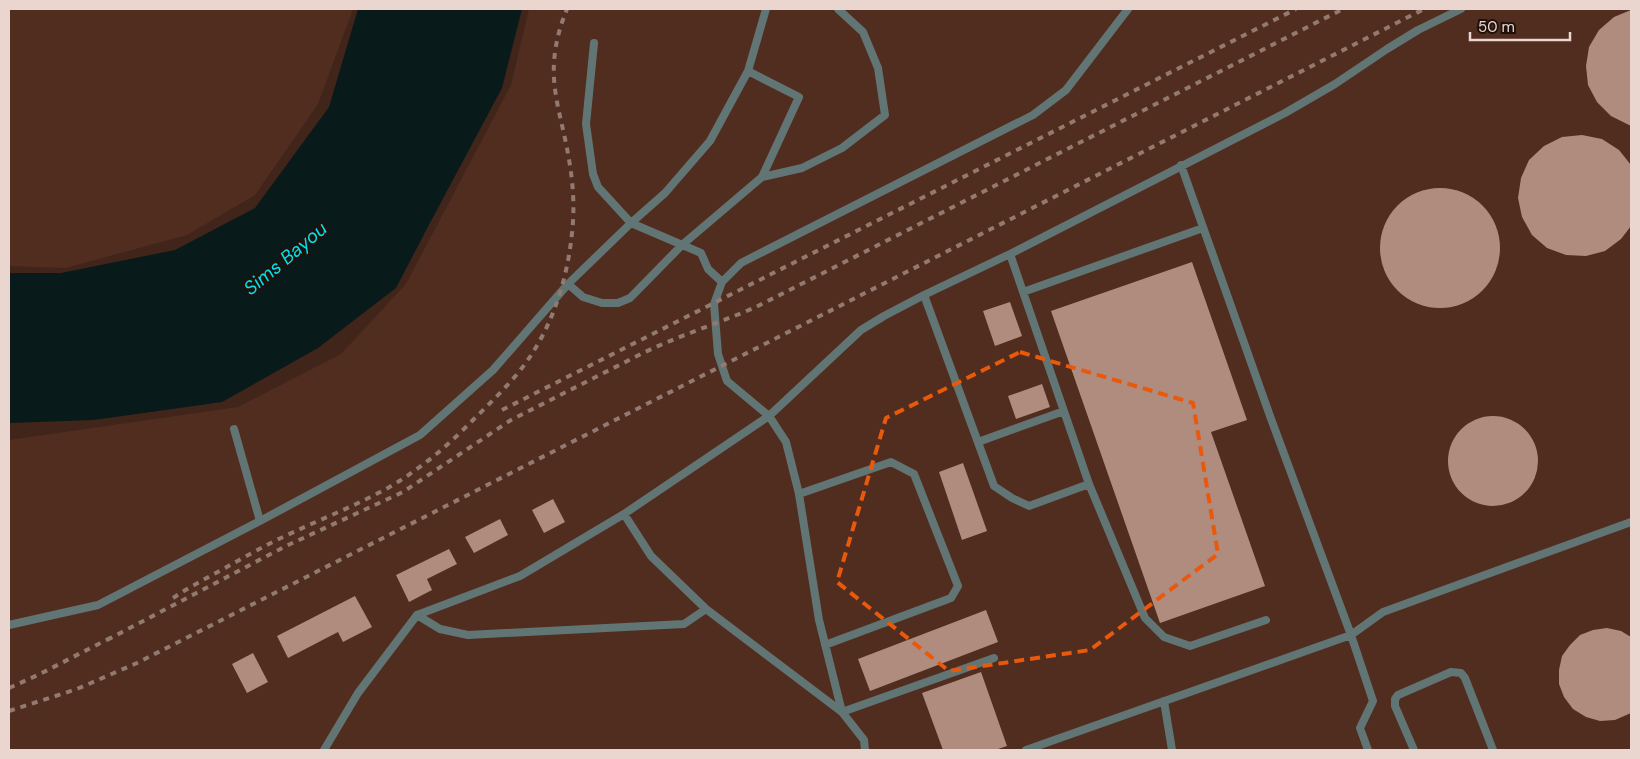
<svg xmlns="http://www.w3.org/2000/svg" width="1640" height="759" viewBox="0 0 1640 759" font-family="'DM Sans',sans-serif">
<rect width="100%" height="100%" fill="#42251a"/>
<!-- built -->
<path fill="#512d1f" d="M9 9H353L318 104 255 195 187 235 65 268 9 266Z
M529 9H1631V750H9V440L238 407 341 354 406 284 511 85Z"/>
<!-- water -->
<path fill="#091a1a" d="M358 9H522L502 88 431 221 396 288 318 348 222 402 94 420 9 423V273H61L175 250 255 208 329 107Z"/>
<!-- building -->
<path fill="#b08c7f" d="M1631 10V126L1611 116 1597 102 1588 85 1586 66 1589 47 1599 30 1614 17Z
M1582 135 1602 139 1619 150 1631 165V226L1621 239 1605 251 1586 256 1566 255 1547 248 1532 235 1522 217 1518 198 1521 178 1529 160 1544 146 1562 137Z
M1380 248a60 60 0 1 1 120 0a60 60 0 1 1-120 0Z
M1192 262 1247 420 1211 432 1265 586 1160 623 1051 311Z
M1010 302 1022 336 995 346 983 311Z
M1042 384 1050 407 1016 419 1008 396Z
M1448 461a45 45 0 1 1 90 0a45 45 0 1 1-90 0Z
M963 463 987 531 962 540 939 472Z
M553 499 565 522 544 533 532 510Z
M500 519 508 535 474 553 465 537Z
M449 549 457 564 427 579 432 590 409 602 396 575Z
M355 596 372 627 343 642 338 632 288 658 277 636Z
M986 610 998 642 870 691 858 659Z
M1607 628 1621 631 1631 637V713L1615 720 1600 721 1586 717 1573 709 1564 697 1559 684V670L1562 656 1570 645 1580 635 1593 630Z
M253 653 268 682 247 693 232 664Z
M981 672 1007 746 995 750H943L922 693Z"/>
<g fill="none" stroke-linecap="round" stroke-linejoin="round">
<!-- lane -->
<path stroke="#627575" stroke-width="8" d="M594 43 586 124 593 174 598 187 631 223 701 253 708 269 722 282
M1181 165 1270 416 1351 635 1373 701 1360 728 1368 750
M762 177 802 168 842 148 885 115 878 68 863 32 838 9
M1010 254 1089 484 1145 618 1164 637 1190 646 1266 620
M568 284 583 297 602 303H618L630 298 682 245 762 177 799 97 748 71
M1023 292 1203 228
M924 295 994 486 1012 498 1029 506 1089 484
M234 429 260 521
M978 442 1064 411
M799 494 891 462 914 474 958 586 951 598 825 645
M624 514 651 556 706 609 842 712 994 658
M417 615 440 629 468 635 684 624 706 609
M9 625 98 605 260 521 420 435 493 370 568 284 631 223 665 193 710 141 748 71 766 9
M1164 701 1172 750
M324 750 358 693 417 615 520 576 624 514 769 416 861 330 884 316 924 295 1010 254 1285 113 1335 84 1387 49 1418 30 1461 9
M865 750 864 740 842 712 819 620 799 494 786 442 769 416 727 381 718 354 714 304 722 282 741 263 1033 115 1066 90 1128 9
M1026 750 1351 635 1383 612 1631 522
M1414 750 1395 706V699L1398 695 1451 672 1461 673 1465 678 1493 750"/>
<!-- rail -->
<path stroke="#927a71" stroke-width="4" stroke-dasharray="6 6" stroke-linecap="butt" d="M502 410 1296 9
M173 598C189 587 207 578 225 568 248 555 271 542 296 531 328 516 362 503 393 485 421 468 445 448 468 425 485 408 502 392 518 373 550 334 567 283 572 233 575 207 573 180 568 154 563 124 552 94 554 63 555 44 560 26 567 9
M107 640 286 546 403 492 511 420 645 352C681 335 719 323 756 307L1343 9
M9 688 40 674 112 637
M9 711 77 689 137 663 1424 9"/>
</g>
<!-- marked area -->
<path fill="none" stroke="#e8590c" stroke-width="4" stroke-dasharray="10 6" stroke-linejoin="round" d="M1020 352 1193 403 1218 554 1090 650 949 671 837 582 886 418Z"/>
<g text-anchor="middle" stroke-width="5" stroke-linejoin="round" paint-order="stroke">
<!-- water labels -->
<g font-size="19" font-style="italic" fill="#00e1ea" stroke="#1f120d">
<text transform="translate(285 258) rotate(-40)" y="7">Sims Bayou</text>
</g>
</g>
<!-- border -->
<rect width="1640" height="759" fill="none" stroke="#ead6cf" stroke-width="20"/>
<!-- scale -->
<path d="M1470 32v8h100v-8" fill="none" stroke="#ead6cf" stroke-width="2.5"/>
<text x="1478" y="32" font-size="15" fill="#ead6cf" stroke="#1f120d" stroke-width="4" paint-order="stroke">50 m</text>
</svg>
